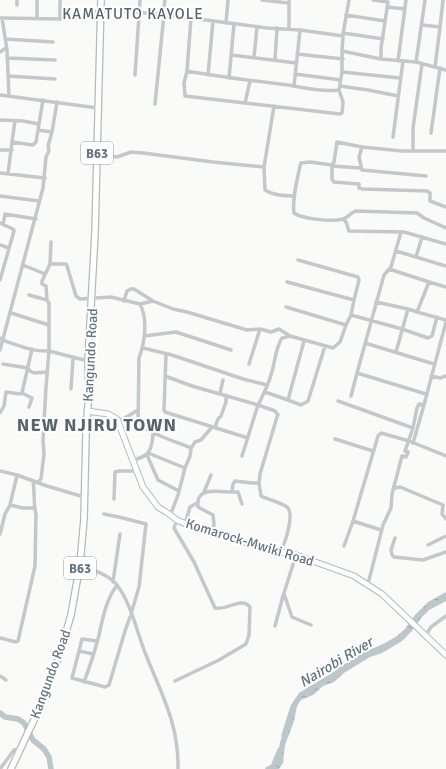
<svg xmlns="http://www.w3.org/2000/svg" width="446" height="769" viewBox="0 0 446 769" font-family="Signika,sans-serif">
<defs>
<pattern id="water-ripples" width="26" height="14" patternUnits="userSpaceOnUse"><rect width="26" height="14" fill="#bbc7cb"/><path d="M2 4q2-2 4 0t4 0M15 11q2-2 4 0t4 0" fill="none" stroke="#9ca6aa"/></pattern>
</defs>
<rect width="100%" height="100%" fill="#fafaf8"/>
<!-- water -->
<path fill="url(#water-ripples)" d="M446 592V601L429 610 422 617 412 631 402 641 382 653 370 657 344 673 334 682 323 686 313 695 298 701 294 721 285 745 283 763 279 769H265L269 768 277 763 280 742 293 715 297 697 299 693 335 671 342 664H345L359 652H365L385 643 397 636 405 629 415 615 428 602Z"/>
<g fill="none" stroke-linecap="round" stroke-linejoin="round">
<!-- river -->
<path stroke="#bbc7cb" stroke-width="5.5" d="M0 713 5 717 18 719 24 723 33 740 44 749 49 757 51 769
M284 736 293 707 299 698
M268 769 273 767 280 750"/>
<defs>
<path id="secondary" d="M87 411 108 414 117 419 143 487 158 507 166 512 177 520 195 528 271 550 296 555 354 576 382 594 446 655"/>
<path id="trunk" d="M11 769 40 707 60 653 71 615 80 564 84 519 86 435 89 389 88 361 95 233 101 0"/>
</defs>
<!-- secondary casing -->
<use href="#secondary" stroke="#b3babf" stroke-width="7"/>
<!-- trunk casing -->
<use href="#trunk" stroke="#b4b9bd" stroke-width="8"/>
<!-- minor -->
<path stroke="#c3c8cc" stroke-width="3.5" d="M37 0V19
M262 0 288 3
M289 0V29
M373 0 388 2 381 48V59
M17 5V0
M387 7 405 9
M163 14 165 0
M346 15 385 21
M0 18 60 19 80 17 101 10 122 11 168 15 267 28 300 30 294 86
M2 18 7 50 9 96
M191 18 187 71C220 77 254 81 288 85 305 88 322 92 339 90
M60 19V0
M226 23 228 0
M422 25 440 27 443 0
M300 30 343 36 342 51 381 59 416 62 446 70
M343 33 383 39
M343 34 349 0
M5 39 53 42
M0 52 6 48
M297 54 343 59
M231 55 296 63
M254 57 257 27
M7 58 55 60
M275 60 277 28
M398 61 406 0
M416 62 425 0
M435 67 440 27
M187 71 184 83 185 96 245 103
M342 72 400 78
M295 74 341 80
M135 75 140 0
M208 75 213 21
M8 76 55 79
M229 78 234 24
M250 81 245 103 340 114 342 113 343 102 339 90 342 72V51
M340 86 368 90 398 96
M0 95 98 108
M155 104 164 14
M0 120 23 121 39 124
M38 130 52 132
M431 133 440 68
M393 137 403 61
M12 142 15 121
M362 147 359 157 362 170 426 176
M0 150H12
M413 150V128L422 64
M446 151H402L362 147 337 142 334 162 332 165 310 162 301 163 300 166C297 181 292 198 294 213 302 219 333 222 343 219 348 218 351 212 356 211L417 213 424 218 446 228
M97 154 117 157 131 152 143 153 213 162 264 167 265 190C272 195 286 196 294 196
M332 165V179L334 182 359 184V188L363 189 427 191 430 193V201L446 207
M332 166 361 168
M264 167 274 106
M0 173 45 178
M8 174 12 142 33 145 36 142 43 100
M0 196 39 201
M343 219 346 222 349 231 404 232 446 244
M0 223 13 229 14 231 0 280
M3 224 5 214 36 219
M401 232 391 267 384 275 357 373 426 394
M0 245 9 248
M396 251 446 266
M416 257 422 237
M298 260 358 277 359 280 354 300
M50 264H66L67 266 76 296 80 299 111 297 140 304
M23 265 45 274
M389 269 429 282
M29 295 47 300
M124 301 127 291 131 289H134L153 301
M376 302 408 309
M286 307 346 325 351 315 354 300 287 282
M417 312 446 320
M11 313 49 325
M351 315 402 329 428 338 432 336 437 317
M144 336 176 332 231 350
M0 338 2 340C17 345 33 352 49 351L88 361
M365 343 434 364
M143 348 172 355 243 379 267 385
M0 350 43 188 46 157 49 151 48 146 52 132 57 102
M396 352 408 309 417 312 429 282 446 287
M166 354 164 410 165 412 248 438
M3 364 28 368 30 371 34 373 47 372
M249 364 260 329
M165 376 192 386 258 405C263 395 268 386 271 375 275 363 275 349 282 338L290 336 333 348 340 342 346 325
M431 376 440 378 446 376
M71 389 73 358
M265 392 288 400 304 341
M22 393 32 398 29 407
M220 393 223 380
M351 396 357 373
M288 400 301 405 308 401 325 346
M338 401 413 428
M0 413 4 406 6 392 20 394 22 393 32 349
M118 422 138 410
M215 427 218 419 221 416 226 402V395
M335 439 373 451
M413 443 424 405
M191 448C179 443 145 432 138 423L139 358C145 342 148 319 140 304L153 301 173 309 187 312 247 330 260 329 271 332 279 329 290 336
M148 453 185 468
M147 455 158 480 179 491
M242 456 258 405 275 411 278 415 277 417 260 474 259 483 261 496C269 500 280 502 287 507 295 514 285 544 280 552
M132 460C149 457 152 451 153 433
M0 471 17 475 47 486 84 497
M38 482 41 479 44 454 43 441 46 387 49 351V303L47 300 46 286 42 284V281L50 264 51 242
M395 488 400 487 443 505 442 514 446 519
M204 492 211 475
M232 492H238L242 504
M114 499 115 472 119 471H136
M10 505 23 508H35
M104 514 123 518 146 524 139 587 131 614
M170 516 178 495 185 468 190 456 191 448 195 442 201 440 212 427
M353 521 378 436 381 433 409 441 446 456
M185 524 190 507 197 503
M212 533 214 524 213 515 198 507C195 486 219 492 232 492L233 484 235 481 252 483H259
M0 534 5 514 10 505 17 475
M395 538 391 550 392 555 394 557 423 560 446 552
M428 545 446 536
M344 546 353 521 381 530
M80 564C92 570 108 574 117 585 132 605 137 633 146 655 162 695 179 725 178 769
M113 582 120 534
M368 584 383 525 391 508 392 494 402 456 406 457 408 452 405 451 413 428 417 408 419 404 424 405 446 322
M284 594 292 617 311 625
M275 626 283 596 296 555
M426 635 431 627 446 616
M0 638 16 642 18 641 35 566 36 514C33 504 35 492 33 481
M79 651 82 639 97 641
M93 654 79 651 72 678 105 687 109 685 125 631 130 617 132 616
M0 676 6 680
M175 681 219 660 246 644 249 635 250 607C242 596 226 611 215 608L194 562 174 528 177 520
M84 682C90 666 95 651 99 635 103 617 106 600 117 585
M0 769 14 750 21 749"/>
<!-- secondary -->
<use href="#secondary" stroke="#fff" stroke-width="5"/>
<!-- trunk -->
<use href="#trunk" stroke="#fff" stroke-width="5.5"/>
</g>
<g text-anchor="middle" stroke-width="4" stroke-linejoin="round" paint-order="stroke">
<!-- shield labels -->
<g fill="#fff" stroke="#939fa8" stroke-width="1">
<rect x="81" y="142" width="32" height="22" rx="3"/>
<rect x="64" y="557" width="32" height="22" rx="3"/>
</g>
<g font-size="13" font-weight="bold" fill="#657683">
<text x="97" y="158">B63</text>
<text x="80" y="573">B63</text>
</g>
<!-- street labels -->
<g font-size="14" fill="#657683" stroke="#fff">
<text transform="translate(90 355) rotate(-87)" y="5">Kangundo Road</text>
<text transform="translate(250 542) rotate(17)" y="5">Komarock-Mwiki Road</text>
<text transform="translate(50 674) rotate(-70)" y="5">Kangundo Road</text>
</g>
<!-- neighbourhood labels -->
<g font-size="15" letter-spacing="1" fill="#57646e" stroke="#fff">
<text x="133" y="19">KAMATUTO KAYOLE</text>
</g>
<!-- water labels -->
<g font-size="15" font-style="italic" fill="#60757c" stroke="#fff">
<text transform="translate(336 662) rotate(-31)" y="5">Nairobi River</text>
</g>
<!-- district labels -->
<g font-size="18" font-weight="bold" letter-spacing="1" fill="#57646e" stroke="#fff">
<text x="97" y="431">NEW NJIRU TOWN</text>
</g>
</g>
</svg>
